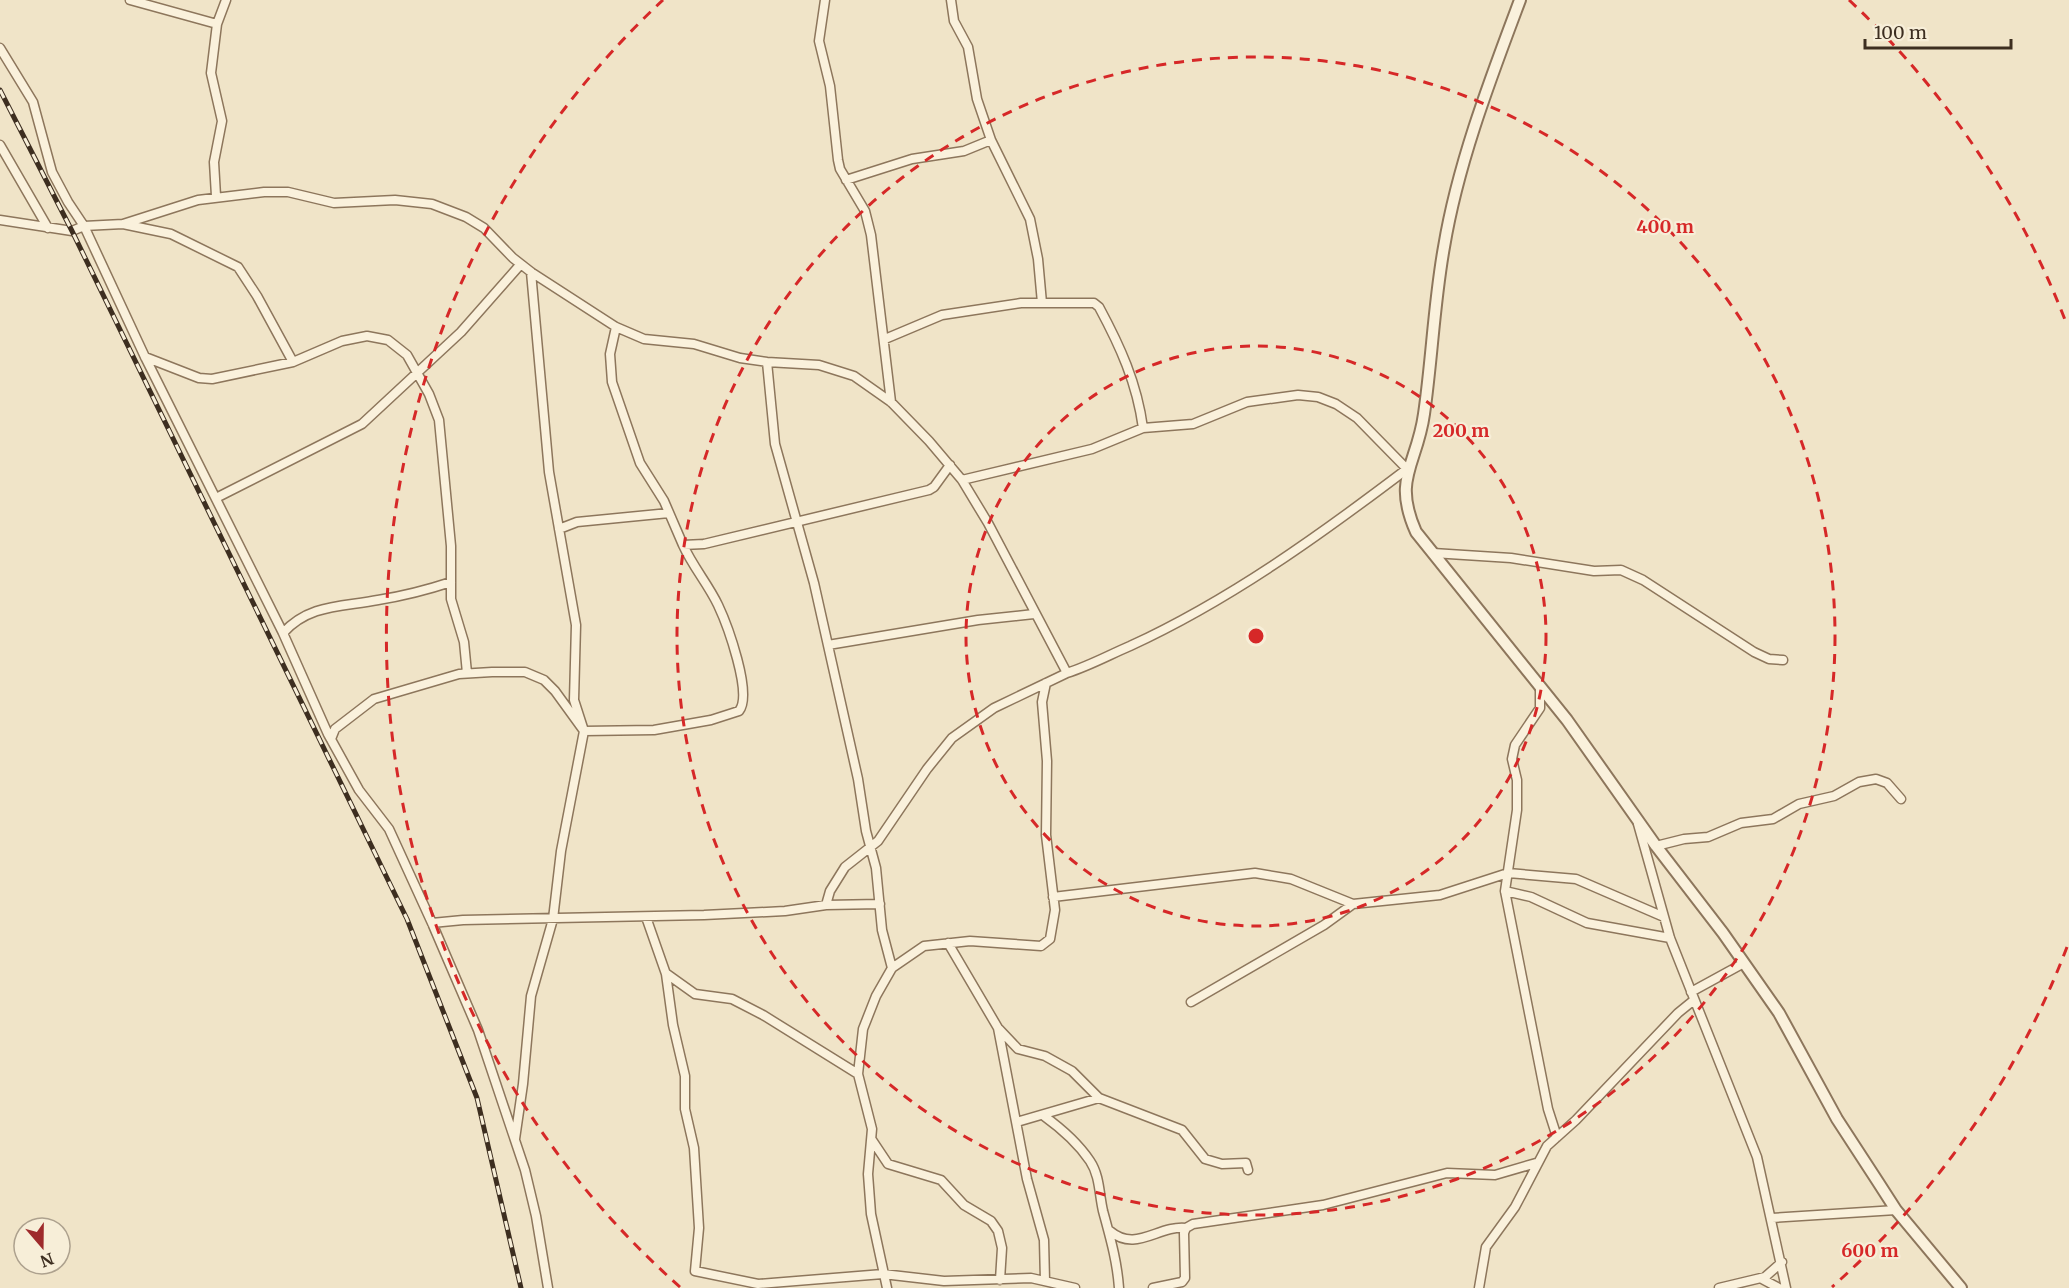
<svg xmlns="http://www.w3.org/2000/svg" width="2069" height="1288" viewBox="0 0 2069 1288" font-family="Merriweather,serif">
<rect width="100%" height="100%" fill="#f0e4c8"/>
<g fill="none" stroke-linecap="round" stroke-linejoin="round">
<defs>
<path id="minor" d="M130 0 217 24
M825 0 819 41 830 86 838 160 840 169 865 211 871 235 891 402
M0 48 33 102 52 172 68 202 84 226 145 357 283 633 328 734 359 790 389 829 432 923 478 1030 525 1170 536 1216 548 1288
M991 140 1030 219 1038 259 1042 303H1094L1099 307C1120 346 1137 383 1143 428
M0 145 48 228
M846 180 912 159 964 151 991 140 977 99 968 47 954 21 951 0
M216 196 214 162 222 121 211 73 217 24 226 0
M0 220 72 231 84 226 123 224 198 200 264 192H288L334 203 395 200 432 204 466 217 484 228 513 258 531 272 616 327 644 339 694 344 740 358 767 362 819 365 854 376 891 402 929 441 962 480 988 523 1067 673C1089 666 1109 655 1130 646 1230 600 1320 535 1407 469L1357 418 1336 404 1318 397 1298 395 1247 402 1193 424 1143 428 1092 449 962 480
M123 224 171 234 238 267 257 296 293 362
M616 327 610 354 612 382 640 463 664 501 683 545 704 544 929 490 934 487 950 465
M885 339 942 315 1021 303H1042
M145 357 199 378 212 379 293 362 342 341 367 336 388 340 407 355 429 394 439 420 451 546V599L464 642 467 673
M767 362 775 444 814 583 858 779 866 831 876 868 882 930 892 968
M216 498 362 424 461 332 520 265
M559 529 577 522 669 513
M1433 553 1511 558 1594 571 1621 570 1643 580 1754 652 1769 659 1783 660
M283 633C309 604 342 607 378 600 403 596 427 590 451 582
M828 645 978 620 1034 614
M1540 687V708L1515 745 1512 759 1517 780V810L1505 891 1548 1109 1557 1137
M331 739 335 729 374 699 459 674 492 672H525L544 680 555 691 584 731 654 730 711 720 739 711C753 694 727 624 718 605 708 584 693 567 683 545
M1638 824 1670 938 1757 1157 1786 1288
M1656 846 1684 839 1708 837 1741 823 1773 819 1799 804 1834 796 1859 782 1876 779 1887 783 1901 799
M1505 891 1531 897 1587 923 1670 938
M1053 897 1255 873 1291 879 1353 904
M826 905 830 891 845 867 878 841 927 769 952 738 994 708 1067 673
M646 917 666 974 673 1025 685 1076V1109L694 1148 699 1228 695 1271 758 1284 883 1274 944 1281 1031 1278 1075 1288
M432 923 463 920 704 915 785 911 826 905 880 904
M948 943 998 1028 1027 1179 1044 1240 1045 1281
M667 974 695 994 732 999 763 1015 858 1074
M1691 992 1744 963
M1191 1002 1324 925 1353 904 1440 895 1508 873 1576 879 1664 917
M999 1029 1018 1049 1045 1056 1072 1071 1099 1098 1182 1130 1205 1159 1222 1164 1246 1163 1248 1170
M1044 1116C1062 1129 1078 1143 1090 1161 1100 1176 1099 1194 1103 1211 1110 1237 1117 1260 1119 1288
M1017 1122 1099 1098
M515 1139 523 1084 531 996 553 919 561 851 584 731 574 700 576 625 549 472 531 272
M872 1140 888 1164 941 1180 964 1205 991 1221 998 1231 1002 1248 1000 1280
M1772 1218 1896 1210
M1110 1231C1136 1253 1158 1225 1186 1228
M1762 1279 1779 1288
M887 1288 871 1214 868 1174 872 1129 858 1074 863 1029 876 996 892 968 924 946 970 941 1041 946 1050 939 1055 910 1046 835 1047 761 1042 702 1046 683
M1153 1288 1182 1282 1185 1278 1184 1233 1186 1228 1193 1224 1323 1205 1447 1173 1495 1175 1536 1163
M1479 1288 1486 1247 1515 1207 1547 1146 1576 1120 1678 1013 1694 1000
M1719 1288 1765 1277 1782 1262"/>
<path id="tertiary" d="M1520 0C1490 80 1458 163 1444 247 1434 302 1432 359 1424 414 1417 465 1392 478 1416 532L1567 720 1656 846 1723 933 1779 1013 1837 1119 1878 1182 1896 1210 1961 1288"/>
</defs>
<!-- minor casing -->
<use href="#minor" stroke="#8d765c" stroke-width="11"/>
<!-- tertiary casing -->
<use href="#tertiary" stroke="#8d765c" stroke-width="14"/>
<!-- minor -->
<use href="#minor" stroke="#faf1dc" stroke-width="8"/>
<!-- tertiary -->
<use href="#tertiary" stroke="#faf1dc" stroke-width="10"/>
<defs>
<path id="rail" d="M0 90 72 231 407 919 477 1098 521 1288"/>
</defs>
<!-- rail casing -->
<use href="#rail" stroke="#3d2e20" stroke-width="5"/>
<!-- rail -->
<use href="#rail" stroke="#f7eed8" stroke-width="3" stroke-dasharray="9" stroke-linecap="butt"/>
</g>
<!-- distance rings -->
<g fill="none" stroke="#d62828" stroke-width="3" stroke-dasharray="10 8">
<circle cx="1256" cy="636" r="290"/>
<circle cx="1256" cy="636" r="579"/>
<path d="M2067 947A869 869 0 0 1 1832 1287M680 1287A869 869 0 0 1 663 0M1849 0A869 869 0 0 1 2067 325"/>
</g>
<circle cx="1256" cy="636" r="9" fill="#d62828" stroke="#f7eed8" stroke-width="3"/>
<g font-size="18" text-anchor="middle" font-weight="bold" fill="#d62828" stroke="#f7eed8" stroke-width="4.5" stroke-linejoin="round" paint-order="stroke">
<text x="1665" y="233">400 m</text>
<text x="1461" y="437">200 m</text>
<text x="1870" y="1257">600 m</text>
</g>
<!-- north arrow -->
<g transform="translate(42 1246) rotate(160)"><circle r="28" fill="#f7eed8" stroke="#ada18e" stroke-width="1.5"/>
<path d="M0-4.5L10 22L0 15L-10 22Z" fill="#9e2a2b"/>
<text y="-9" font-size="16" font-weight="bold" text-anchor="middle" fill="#3d2e20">N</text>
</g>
<!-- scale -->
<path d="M1865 39v9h146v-9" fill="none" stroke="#3d2e20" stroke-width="3"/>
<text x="1874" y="39" font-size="18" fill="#3d2e20" stroke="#f7eed8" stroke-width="4.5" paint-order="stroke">100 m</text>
</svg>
